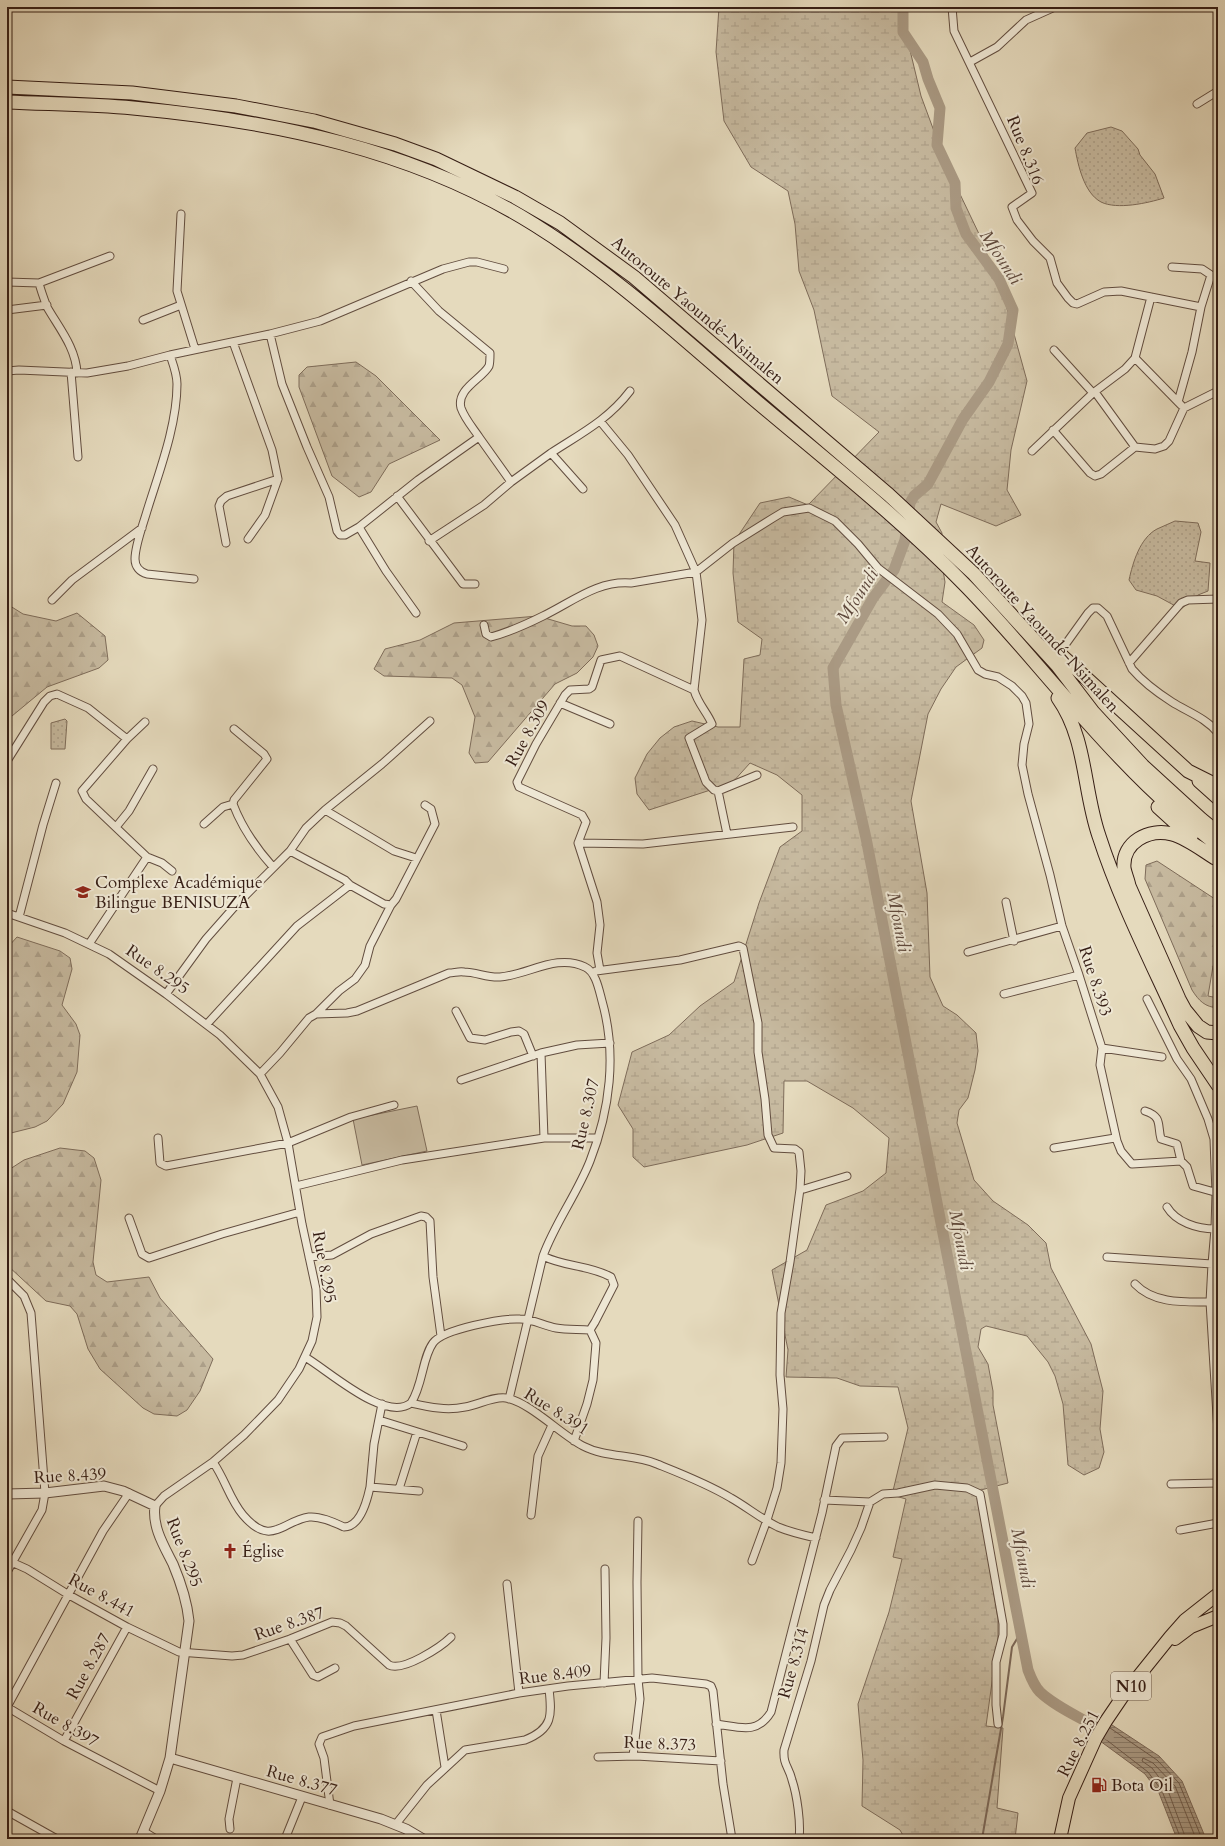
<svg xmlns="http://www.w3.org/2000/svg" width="1225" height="1846" viewBox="0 0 1225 1846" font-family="Cardo,serif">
<defs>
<pattern id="grass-dots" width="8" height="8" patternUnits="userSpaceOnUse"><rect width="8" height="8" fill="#c7baa0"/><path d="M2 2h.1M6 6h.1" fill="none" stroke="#ac9f89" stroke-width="1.8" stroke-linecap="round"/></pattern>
<pattern id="forest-firs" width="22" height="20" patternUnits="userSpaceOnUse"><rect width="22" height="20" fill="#c7baa0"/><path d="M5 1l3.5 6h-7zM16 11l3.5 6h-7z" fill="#ac9f89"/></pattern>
<pattern id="wetland-marsh" width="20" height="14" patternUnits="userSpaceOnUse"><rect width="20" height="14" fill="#c7baa0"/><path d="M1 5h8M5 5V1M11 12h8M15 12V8" fill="none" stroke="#ac9f89"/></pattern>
<pattern id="water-rules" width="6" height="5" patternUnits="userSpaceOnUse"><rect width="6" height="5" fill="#aa9a84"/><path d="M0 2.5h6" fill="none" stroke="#8b7d6b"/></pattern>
</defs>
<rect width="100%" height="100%" fill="#e5dabd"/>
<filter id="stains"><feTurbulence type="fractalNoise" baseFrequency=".005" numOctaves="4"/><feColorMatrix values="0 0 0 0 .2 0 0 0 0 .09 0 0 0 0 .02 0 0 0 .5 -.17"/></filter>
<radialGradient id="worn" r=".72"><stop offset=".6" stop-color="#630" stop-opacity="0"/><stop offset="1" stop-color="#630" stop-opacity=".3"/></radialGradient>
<!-- grass -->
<path fill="url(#grass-dots)" stroke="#7e6c5a" d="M1111 127 1122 131 1138 149 1140 155 1155 174 1164 198C1148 203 1117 210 1101 202 1084 193 1078 165 1075 148L1087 133Z
M1175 521 1198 523 1201 532 1195 561 1210 563 1208 591 1198 595 1181 609 1157 596 1136 590 1129 580C1133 562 1140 538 1157 529 1163 526 1169 524 1175 521Z
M65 719 67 721 65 749H51V723Z"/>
<!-- forest -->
<path fill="url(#forest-firs)" stroke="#7e6c5a" d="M356 362 376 376 440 440 389 464 371 492 359 497 332 476 299 387V375L307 367Z
M7 604 23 614 56 621 77 613 105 636 108 660 99 668 47 687 12 716H7Z
M538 616 572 626H586L594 635 598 646 593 657 577 673 555 684 488 762 475 763 469 753 475 717 462 685 452 678 384 676 374 669 385 649 420 640 454 623Z
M1157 861 1218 901V966H1213L1208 996 1218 998V1008C1205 1007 1199 1001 1192 990L1145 879 1146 865Z
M17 937 60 951 70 958 72 969 62 1005 76 1024 80 1035 77 1072 63 1104 47 1121 35 1127 7 1134V948Z
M60 1148 85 1151 94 1158 101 1180 93 1262 96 1275 107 1282 149 1277 160 1298 213 1359 200 1391 187 1410 177 1416 154 1414 143 1408 100 1369 88 1349 77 1314 70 1306 46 1301 7 1265V1171L24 1160Z"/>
<!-- wetland -->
<path fill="url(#wetland-marsh)" stroke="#7e6c5a" d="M719 7H902L909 46 921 96 948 169 980 236 1006 305 1027 381 1011 450 1007 490 1021 515 996 526 941 504 936 522 942 533 940 553 945 582 942 602 974 625 984 640 982 648 956 667 941 689 928 714 911 801 927 893 930 977 943 1006 957 1015 976 1033 978 1051 975 1070 968 1098 959 1110 957 1123 974 1180 993 1201 1028 1225 1046 1243 1051 1268 1091 1344 1103 1391 1100 1429 1104 1452 1099 1468 1084 1475 1068 1465 1063 1404 1055 1376 1048 1362 1027 1336 986 1326 981 1329 978 1347 988 1364 993 1391V1405L1008 1483 977 1491 998 1619V1638L986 1726 1003 1728 997 1808 1018 1813 1015 1839H905L900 1830 862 1806 863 1760 858 1704 889 1612 902 1559 893 1557 906 1499 892 1495 908 1428 898 1387 860 1386 837 1378 786 1377 788 1350 772 1270 807 1250 826 1205 863 1191 886 1173 889 1138 853 1108 807 1081H784L783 1133 747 1145 644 1167 633 1157V1129L618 1105 632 1052 669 1035 700 1006 734 982 759 903 780 847 802 831V795L777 775 750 763 732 783 649 810 637 794 635 778 647 754 660 738 674 727 692 721 718 727H740L744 659 760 655 762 639 738 622 733 573 734 542 760 503 789 497 808 505 879 432 832 396 814 310 799 271 795 224 788 191 751 167 724 121 716 52Z"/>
<!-- park -->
<path fill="#c7baa0" stroke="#7e6c5a" d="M417 1106 427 1151 362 1165 353 1119Z"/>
<!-- water -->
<path fill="url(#water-rules)" stroke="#7c6858" d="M1106 1721 1159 1756 1182 1781 1206 1839H1177L1159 1793 1145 1774 1096 1738Z"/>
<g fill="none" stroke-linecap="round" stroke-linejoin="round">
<!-- shore -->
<path stroke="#705c4c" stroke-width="1" d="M1110 1728 1157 1760 1179 1783 1202 1839
M1104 1738 1148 1772 1162 1791 1181 1839
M1186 1839 1167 1788 1152 1768 1142 1761 1143 1758 1153 1763 1175 1786 1196 1839"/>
<!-- stream -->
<path stroke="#7c6858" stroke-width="2" d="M7 1513V1515
M982 1839 1003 1717 1012 1647 1020 1634"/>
<!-- river -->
<path stroke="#aa9a84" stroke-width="11" d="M903 7V32L923 62 928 79 940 108 937 145 955 183 956 208 966 234 999 279 1013 310 1008 344 989 382 963 419 928 484 914 496 910 503 905 540 894 570 873 598 833 668 836 705 866 838 1028 1670C1031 1678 1034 1686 1040 1692 1058 1709 1087 1720 1109 1735"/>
<defs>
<path id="minor" d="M952 7 954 31 1032 193 1012 207 1017 220 1033 241 1050 258 1057 283 1068 298 1073 303 1077 304 1104 292 1121 291 1201 307 1211 275 1218 277
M970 62 997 47 1026 20 1055 7
M1197 104 1218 91
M181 214 177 291 195 349
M1172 267 1202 269 1211 275
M411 281 439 311 490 353C490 357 490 363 489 366 482 379 456 389 461 408 465 419 473 428 479 437
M7 282 39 283 110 256
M39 283C41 291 44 299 47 307 59 328 76 348 77 373
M7 310 47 305
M143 320 181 305
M270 334 282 384 307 447 329 497 337 531 340 535H345L359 527
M233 342 272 450 278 479 265 515 248 539
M1054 350 1093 393
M170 355C173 364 177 374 177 384 177 426 159 472 147 511 143 525 135 545 135 559 135 567 140 572 147 574L194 579
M1135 358 1181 405
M7 371 19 370 87 373 128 366 170 355 270 334 320 321 443 269 469 262H477L504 269
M71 372 78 457
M1095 392 1135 447
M1178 402 1192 352 1201 307
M600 421 628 455 675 525 696 572 733 543 773 518 783 512 809 508 835 521 858 544 878 568 938 614 957 634 978 670 985 674 998 677 1012 686 1022 696 1026 703 1029 724 1024 744 1022 765 1028 794 1050 875 1062 926 1079 975 1102 1048 1100 1065 1117 1141 1121 1151 1132 1164 1181 1161 1187 1167 1193 1186 1218 1193
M1053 430 1090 473 1095 476 1101 474 1135 447 1155 449 1164 446 1169 441 1184 408 1218 391
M1032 451 1093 393 1125 369 1135 358 1151 297
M551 453C580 434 608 420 630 391
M397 496 463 584H475
M429 541 484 505 511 482
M226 543 219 506 221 501 227 496 278 479
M52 600 72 580 142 528
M416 613 386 571 359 527 418 480 479 437 511 482 551 453 583 489
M484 625 486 634 491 637C509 632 527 624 543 616 572 602 598 580 631 583L696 572 702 620 694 690C698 704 707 712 712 724L689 738 706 782 714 790 718 791 757 775
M1065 645 1088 613 1093 608H1098L1107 616 1132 669C1143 682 1158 693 1172 702 1188 712 1206 718 1218 733
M1129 663 1181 603 1188 600 1218 599
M560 703 610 724
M234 729 264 754 267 759 234 800 233 804C242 828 256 848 273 867
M7 761 44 702 50 696 57 694 88 708 127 739
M718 791 727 834
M325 810 394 851 416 858
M204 824 223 807 233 804
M116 827 129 811 153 769
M578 843 643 844 793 827
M290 851 306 828 325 810 382 764 430 721
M147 857 162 863 172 871
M350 885 384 904 391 905 396 899 435 824 431 809 425 805
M1006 902 1014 941
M7 913 65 933 109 954 166 994 220 1035 260 1074 278 1107 288 1143 302 1224 316 1289 317 1317 312 1341 299 1369 278 1400 244 1435 213 1462 164 1496 155 1506
M19 917 43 825 56 783
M89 944 147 857 86 799 82 791 127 739 145 722
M968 952 1062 926
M600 970 597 953 600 925 597 902 578 843 586 822 582 815 519 787 517 782 536 744 565 695 570 690 589 689 592 687 601 660 620 656 694 690
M596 971 680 960 739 946 743 948 758 1023V1052L765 1099 768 1135 774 1148 795 1149 799 1152 801 1171 800 1189H804L847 1176
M166 994 206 939 236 905 290 851 345 880 350 885 297 926 207 1024
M1004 994 1079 975
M1147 999 1177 1059 1191 1079 1208 1119 1214 1139 1216 1193 1215 1229C1197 1229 1176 1222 1167 1207
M456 1011 470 1038 485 1040 511 1032 519 1031 524 1034 533 1056
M316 1014 339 991 355 979 365 965 370 946 391 905
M1102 1048 1162 1057
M541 1053 544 1138
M260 1074 280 1053 309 1018 316 1014 347 1013 357 1011 449 973C454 973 459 971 464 972 476 972 488 978 500 977 528 975 557 953 585 967 596 972 599 990 602 1001 617 1054 610 1110 590 1161 577 1194 555 1223 543 1256L509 1399
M461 1080 541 1053 577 1045 610 1043
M1145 1111C1163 1117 1157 1125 1161 1139L1177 1144 1181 1161
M158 1138 160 1163 166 1166 288 1143 351 1117 394 1105
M1054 1148 1115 1138
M296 1186 402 1160 544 1138H597
M129 1218 142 1254 149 1258 222 1234 300 1212
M309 1257 332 1255 371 1234 421 1216 426 1217 430 1221 433 1277 441 1336
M1107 1257 1212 1264 1215 1229
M1212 1264 1210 1302 1218 1432
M7 1279 24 1296 31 1313 45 1493 42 1510 7 1572
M1135 1284C1154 1304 1184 1302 1210 1302
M305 1357C328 1370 385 1423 411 1403 429 1407 446 1411 465 1407 478 1405 494 1396 506 1398 531 1403 560 1434 583 1446 606 1458 634 1454 657 1464 682 1474 708 1484 731 1498 747 1507 761 1519 778 1527 790 1532 803 1535 816 1538
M411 1403C423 1385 422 1358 433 1343 443 1329 503 1318 520 1319 533 1319 544 1326 556 1328 567 1330 579 1329 590 1330L595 1322 614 1285 611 1277C590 1265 564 1267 543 1256
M379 1420 463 1446
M574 1441 587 1404 593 1380 596 1343 590 1330
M213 1462C225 1479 230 1500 243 1515 271 1548 282 1521 309 1517 320 1516 333 1522 344 1527 360 1527 367 1501 370 1487L419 1491
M1171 1484 1218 1483
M370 1487 374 1444 382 1404
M399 1489 417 1432
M129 1493 103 1531 7 1707 64 1741 160 1791
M824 1500 870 1502 883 1494 898 1493 935 1485 967 1488 980 1494 1003 1624V1635L996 1662V1705L998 1724
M531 1515 538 1456 552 1425
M1180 1530 1218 1523
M7 1560 27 1569 69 1595 127 1627 179 1652 232 1656 243 1655 290 1639 332 1622 340 1623 346 1626 389 1665C403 1672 441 1647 451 1637
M752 1561 767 1520 777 1488 781 1463 783 1409 780 1375 781 1313 790 1262 800 1189
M507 1584 519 1693
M290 1639 313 1675 318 1677 335 1668
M604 1683 606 1638 605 1569
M436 1710 445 1767
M716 1724C740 1727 757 1735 771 1712L822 1513 836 1446 842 1438 884 1437
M64 1741 127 1627
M633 1756 640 1699 638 1679 637 1582 638 1521
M598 1757 636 1756 721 1761
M330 1805 324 1758 319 1744 322 1737 354 1726 519 1693 568 1686 652 1678 706 1684 711 1686 713 1691 723 1784 732 1839
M7 1811 57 1839
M396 1824 427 1785 465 1750 525 1740C553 1729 552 1715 549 1689
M230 1829 229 1819 237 1778
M143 1831 156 1839
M285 1839 302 1797
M799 1839C801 1823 797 1795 792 1780 789 1767 783 1765 784 1750L811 1661 824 1605 830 1590 851 1550 861 1528 870 1502"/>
<path id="tertiary" d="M7 1494 45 1493 104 1486 123 1491 155 1506C152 1527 164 1546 173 1564 181 1583 187 1601 189 1621L170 1758 160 1791 140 1839
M170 1758 381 1819 406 1829 423 1839"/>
<path id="trunk" d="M1175 1639 1191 1627 1218 1616
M1060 1839 1069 1798 1096 1738 1106 1721 1125 1693 1170 1637 1185 1620 1218 1594"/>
<path id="motorway" d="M7 87 132 93 236 106 314 121 395 144 436 159 515 197 560 223 634 277 889 495 974 574 1057 665 1093 712 1143 766 1201 819 1218 833
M7 102C49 104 91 104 133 108 273 121 414 149 535 225 612 273 680 336 749 395 822 457 899 517 966 586 1009 630 1047 678 1089 724 1115 753 1143 783 1172 808 1187 821 1203 833 1218 846
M1050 645 1188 771 1218 786
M1058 698C1087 739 1083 790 1099 836 1120 901 1152 963 1180 1025L1193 1048 1218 1085
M1199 781 1218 798
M1158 807 1191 837
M1215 858C1202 850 1187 838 1172 834 1149 828 1122 842 1124 868 1125 874 1128 880 1129 886L1179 999 1185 1010 1198 1026 1207 1032 1218 1033"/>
</defs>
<!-- minor casing -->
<use href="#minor" stroke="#624d3f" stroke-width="9"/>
<!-- tertiary casing -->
<use href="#tertiary" stroke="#624d3f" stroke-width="11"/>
<!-- trunk casing -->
<use href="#trunk" stroke="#361e15" stroke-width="14"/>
<!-- motorway casing -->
<use href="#motorway" stroke="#361e15" stroke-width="15"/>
<!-- minor -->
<use href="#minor" stroke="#eee7d4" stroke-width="7"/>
<!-- tertiary -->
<use href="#tertiary" stroke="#eee7d4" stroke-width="9"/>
<!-- trunk -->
<use href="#trunk" stroke="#e5dabd" stroke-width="12"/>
<!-- motorway -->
<use href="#motorway" stroke="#e5dabd" stroke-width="13"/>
</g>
<!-- icons -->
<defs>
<symbol id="school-bare" viewBox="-9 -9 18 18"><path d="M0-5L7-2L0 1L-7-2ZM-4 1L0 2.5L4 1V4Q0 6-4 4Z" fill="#8f2418" stroke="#eee7d4" stroke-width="2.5" paint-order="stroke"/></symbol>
<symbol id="church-bare" viewBox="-9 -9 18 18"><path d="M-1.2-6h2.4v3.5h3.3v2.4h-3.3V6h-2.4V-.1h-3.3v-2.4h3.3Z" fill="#8f2418" stroke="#eee7d4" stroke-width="2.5" paint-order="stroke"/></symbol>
<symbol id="fuel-bare" viewBox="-9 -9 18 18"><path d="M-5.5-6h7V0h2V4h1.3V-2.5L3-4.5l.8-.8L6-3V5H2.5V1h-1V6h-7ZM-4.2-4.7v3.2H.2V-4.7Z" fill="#8f2418" stroke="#eee7d4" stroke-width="2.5" paint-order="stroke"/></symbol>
</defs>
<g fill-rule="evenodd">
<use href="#school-bare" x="72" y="881" width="22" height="22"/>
<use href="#church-bare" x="219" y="1540" width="22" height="22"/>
<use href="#fuel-bare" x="1088" y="1774" width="22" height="22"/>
</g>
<g text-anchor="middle" stroke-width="4" stroke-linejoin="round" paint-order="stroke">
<!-- shield labels -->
<rect fill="#eee7d4" stroke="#6d5a4e" stroke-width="1" x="1111" y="1672" width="40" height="28" rx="3"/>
<g font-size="16" font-weight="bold" fill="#361e15">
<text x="1131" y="1692">N10</text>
</g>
<!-- street labels -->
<g font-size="17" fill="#361e15" stroke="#eee7d4">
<text transform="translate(1026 150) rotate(68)" y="6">Rue 8.316</text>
<text transform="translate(698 310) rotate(40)" y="6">Autoroute Yaoundé-Nsimalen</text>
<text transform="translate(1043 628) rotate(48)" y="6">Autoroute Yaoundé-Nsimalen</text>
<text transform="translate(527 733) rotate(-61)" y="6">Rue 8.309</text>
<text transform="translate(158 969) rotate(35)" y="6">Rue 8.295</text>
<text transform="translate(1096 981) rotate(72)" y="6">Rue 8.393</text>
<text transform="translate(585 1114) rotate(-77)" y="6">Rue 8.307</text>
<text transform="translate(325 1267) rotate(80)" y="6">Rue 8.295</text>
<text transform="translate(557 1411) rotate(32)" y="6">Rue 8.391</text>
<text transform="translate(70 1475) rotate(-3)" y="6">Rue 8.439</text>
<text transform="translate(185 1552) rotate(69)" y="6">Rue 8.295</text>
<text transform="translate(102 1595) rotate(29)" y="6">Rue 8.441</text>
<text transform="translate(289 1623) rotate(-19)" y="6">Rue 8.387</text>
<text transform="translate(793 1663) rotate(-74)" y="6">Rue 8.314</text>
<text transform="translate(88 1666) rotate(-61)" y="6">Rue 8.287</text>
<text transform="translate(555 1674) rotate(-7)" y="6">Rue 8.409</text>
<text transform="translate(66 1724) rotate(30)" y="6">Rue 8.397</text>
<text transform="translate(660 1743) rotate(2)" y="6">Rue 8.373</text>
<text transform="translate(1078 1743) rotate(-63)" y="6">Rue 8.251</text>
<text transform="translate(302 1780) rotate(16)" y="6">Rue 8.377</text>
</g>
<!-- poi labels -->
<g font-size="17" fill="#361e15" stroke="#eee7d4" text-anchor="start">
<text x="95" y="888">Complexe Académique<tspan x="95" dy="20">Bilingue BENISUZA</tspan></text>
<text x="242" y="1557">Église</text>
<text x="1111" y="1791">Bota Oil</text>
</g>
<!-- water labels -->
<g font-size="18" font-style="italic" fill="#5f493c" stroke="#eee7d4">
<text transform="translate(1001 257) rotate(57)" y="6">Mfoundi</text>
<text transform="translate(857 596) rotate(-57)" y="6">Mfoundi</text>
<text transform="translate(899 922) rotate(79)" y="6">Mfoundi</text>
<text transform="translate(961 1240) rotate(79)" y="6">Mfoundi</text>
<text transform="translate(1023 1558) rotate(79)" y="6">Mfoundi</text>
</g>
</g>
<!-- margin -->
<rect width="1225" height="1846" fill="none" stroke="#e5dabd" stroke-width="24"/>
<rect x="8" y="8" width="1209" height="1830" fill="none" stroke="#361e15" stroke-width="2"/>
<rect x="12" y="12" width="1201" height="1822" fill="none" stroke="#361e15"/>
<rect width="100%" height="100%" filter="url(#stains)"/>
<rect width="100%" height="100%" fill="url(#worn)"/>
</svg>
